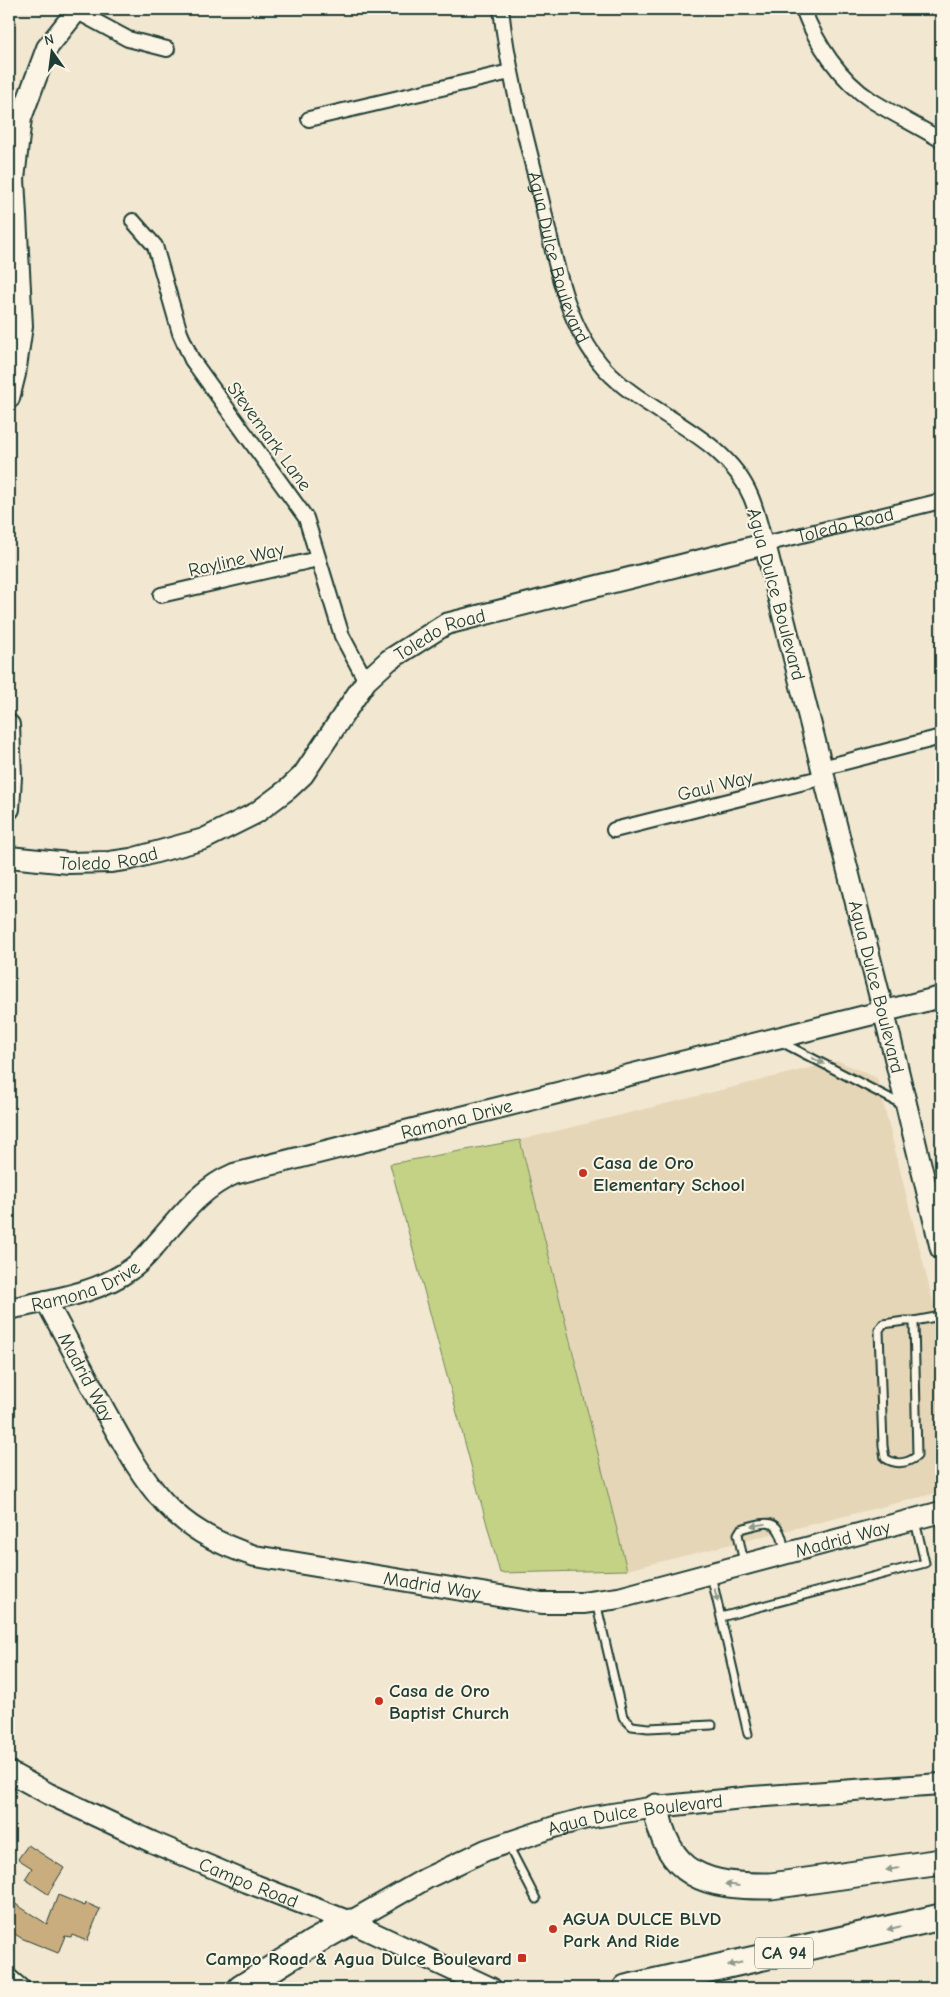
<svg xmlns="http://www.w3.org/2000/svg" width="950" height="1997" viewBox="0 0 950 1997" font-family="'Comic Neue',sans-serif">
<rect width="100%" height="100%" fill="#f2e7d1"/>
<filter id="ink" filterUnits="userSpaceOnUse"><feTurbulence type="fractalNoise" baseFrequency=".02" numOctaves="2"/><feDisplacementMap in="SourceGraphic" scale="10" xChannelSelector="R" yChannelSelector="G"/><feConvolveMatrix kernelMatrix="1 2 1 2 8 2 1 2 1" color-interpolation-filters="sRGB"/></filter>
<g filter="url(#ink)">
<!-- built -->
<path fill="#e6d6b8" d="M838 1061 877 1078 941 1334V1492L627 1570 520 1140Z"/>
<!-- green -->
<path fill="#c4d286" stroke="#72885d" d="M520 1140 627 1570 500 1573 390 1164Z"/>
<!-- building -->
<path fill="#caad7f" stroke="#1f3d34" d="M28 1845 64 1868 48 1894 25 1879 32 1868 18 1859Z
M58 1895 85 1906 86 1903 100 1909 87 1941 72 1935 71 1937 65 1936 58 1953 21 1938 9 1930V1900L47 1924Z"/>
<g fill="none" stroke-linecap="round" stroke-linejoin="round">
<defs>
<path id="lane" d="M781 1042 903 1105
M905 1321H914L917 1456C907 1464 895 1465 885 1458L883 1446 879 1330 883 1324Z
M914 1321 941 1316
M744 1563 738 1534 741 1529C771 1520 779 1518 785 1551
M711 1575 748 1734
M596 1602 623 1717 632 1726 648 1728 712 1725
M721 1617 925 1563 915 1521
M508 1845 536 1899"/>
<g id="street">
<path id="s1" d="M501 9C508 71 524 130 539 190 554 250 562 321 605 369 648 416 725 434 751 497 757 511 761 529 765 544L941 501"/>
<path d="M803 9C816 43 840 80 871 100 893 114 918 126 941 140"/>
<path d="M76 11 128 39 167 49"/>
<path d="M309 119 510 72"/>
<path d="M133 221 155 246 180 333 192 360 306 518 342 636 366 681"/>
<path d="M161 595 318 559"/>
<path d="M822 768 941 737"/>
<path d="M614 830 824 777"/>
<path d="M9 1976 23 1988"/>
</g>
<g id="secondary">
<path d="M9 398 15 374 22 326 14 179 21 118 47 48 78 9"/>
<path d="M9 725 11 777 9 809"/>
<path id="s2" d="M9 857 69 863 110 862 131 859 204 839 256 813 288 789 303 775 366 681 389 660 446 624 765 544 889 1033 941 1249"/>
<path id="s3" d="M46 1301C66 1337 85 1374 105 1411 146 1485 169 1529 255 1556L542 1603H583L619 1598 941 1512"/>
<path id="s4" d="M9 1309C49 1300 97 1294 131 1269 142 1262 150 1251 158 1242 181 1216 201 1188 234 1174L941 997"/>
<path id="s5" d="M9 1772 49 1794 152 1842 247 1882 350 1922 491 1988"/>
<path id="s6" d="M350 1922 427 1878 486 1850 554 1827 587 1818 656 1807 752 1797 941 1784"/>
</g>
<path id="highway" d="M656 1807C667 1877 707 1887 771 1886L941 1862
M241 1988 311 1944 350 1922
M626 1988 941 1917"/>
</defs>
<!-- lane casing -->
<use href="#lane" stroke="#1f3d34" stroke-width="11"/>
<!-- street casing -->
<use href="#street" stroke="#1f3d34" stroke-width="18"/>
<!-- secondary casing -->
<use href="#secondary" stroke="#1f3d34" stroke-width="24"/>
<!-- highway casing -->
<use href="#highway" stroke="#1f3d34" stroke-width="29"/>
<!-- lane -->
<use href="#lane" stroke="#fcf5e5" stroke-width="7"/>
<!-- street -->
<use href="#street" stroke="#fcf5e5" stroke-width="14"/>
<!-- secondary -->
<use href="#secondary" stroke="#fcf5e5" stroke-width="20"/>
<!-- highway -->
<use href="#highway" stroke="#fcf5e5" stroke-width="25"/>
</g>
<!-- one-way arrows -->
<defs><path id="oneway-solid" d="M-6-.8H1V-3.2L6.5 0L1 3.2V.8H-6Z" transform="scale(1.25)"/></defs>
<g fill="#8e998c">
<use href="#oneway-solid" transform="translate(818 1061) rotate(28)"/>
<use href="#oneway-solid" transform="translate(758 1525) rotate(171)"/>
<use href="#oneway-solid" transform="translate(716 1595) rotate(77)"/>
<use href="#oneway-solid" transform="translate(893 1869) rotate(171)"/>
<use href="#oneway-solid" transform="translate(732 1885) rotate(-173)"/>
<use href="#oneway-solid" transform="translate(894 1928) rotate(167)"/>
<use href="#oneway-solid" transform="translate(735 1964) rotate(167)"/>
</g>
</g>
<!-- markers -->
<g fill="#c8321e" stroke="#fcf5e5" stroke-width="2">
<circle cx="583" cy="1173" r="5"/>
<circle cx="379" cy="1701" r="5"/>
<circle cx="553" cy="1929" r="5"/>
<rect x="517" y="1953" width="10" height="10" rx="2.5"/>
</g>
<g text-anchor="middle" stroke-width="4" stroke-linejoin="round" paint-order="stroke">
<!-- shield labels -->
<rect fill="#fcf5e5" stroke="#617469" stroke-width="1" x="755" y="1937.5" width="58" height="31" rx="4"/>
<g font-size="18" font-weight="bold" fill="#1f3d34">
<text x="784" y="1959">CA 94</text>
</g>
<!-- street labels -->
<g font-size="19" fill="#1f3d34" stroke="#fcf5e5">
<text dy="7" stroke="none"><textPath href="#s1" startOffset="255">Agua Dulce Boulevard</textPath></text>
<text transform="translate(270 436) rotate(54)" y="7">Stevemark Lane</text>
<text dy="7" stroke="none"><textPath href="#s1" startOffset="706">Toledo Road</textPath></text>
<text transform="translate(236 559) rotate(-13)" y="7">Rayline Way</text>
<text transform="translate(777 594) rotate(75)" y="7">Agua Dulce Boulevard</text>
<text dy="7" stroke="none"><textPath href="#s2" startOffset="519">Toledo Road</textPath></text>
<text transform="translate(715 785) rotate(-14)" y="7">Gaul Way</text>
<text dy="7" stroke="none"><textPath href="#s2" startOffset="100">Toledo Road</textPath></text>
<text dy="7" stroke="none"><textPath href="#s2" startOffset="1314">Agua Dulce Boulevard</textPath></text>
<text dy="7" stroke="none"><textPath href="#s4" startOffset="500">Ramona Drive</textPath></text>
<text dy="7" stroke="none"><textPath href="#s4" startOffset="80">Ramona Drive</textPath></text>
<text dy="7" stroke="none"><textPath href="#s3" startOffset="86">Madrid Way</textPath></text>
<text dy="7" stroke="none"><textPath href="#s3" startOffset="940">Madrid Way</textPath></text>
<text dy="7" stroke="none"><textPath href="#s3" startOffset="520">Madrid Way</textPath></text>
<text dy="7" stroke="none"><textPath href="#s6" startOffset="308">Agua Dulce Boulevard</textPath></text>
<text dy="7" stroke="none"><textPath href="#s5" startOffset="264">Campo Road</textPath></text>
</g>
<!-- poi labels -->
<g font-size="19" font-weight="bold" fill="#1f3d34" stroke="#fcf5e5" text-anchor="start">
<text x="593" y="1169">Casa de Oro<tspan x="593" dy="22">Elementary School</tspan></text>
<text x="389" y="1697">Casa de Oro<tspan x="389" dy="22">Baptist Church</tspan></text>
<text x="563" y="1925">AGUA DULCE BLVD<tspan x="563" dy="22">Park And Ride</tspan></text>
<text x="512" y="1965" text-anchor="end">Campo Road &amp; Agua Dulce Boulevard</text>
</g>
</g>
<!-- margin -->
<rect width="950" height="1997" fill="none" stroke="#fcf5e5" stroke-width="30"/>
<rect x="15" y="15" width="920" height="1967" fill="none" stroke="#1f3d34" stroke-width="2" filter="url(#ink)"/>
<!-- north arrow -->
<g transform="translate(52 52) rotate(346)" stroke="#fcf5e5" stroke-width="4" paint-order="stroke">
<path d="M0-4L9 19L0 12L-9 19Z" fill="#1f3d34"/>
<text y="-8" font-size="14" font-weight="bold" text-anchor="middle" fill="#1f3d34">N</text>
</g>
</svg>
